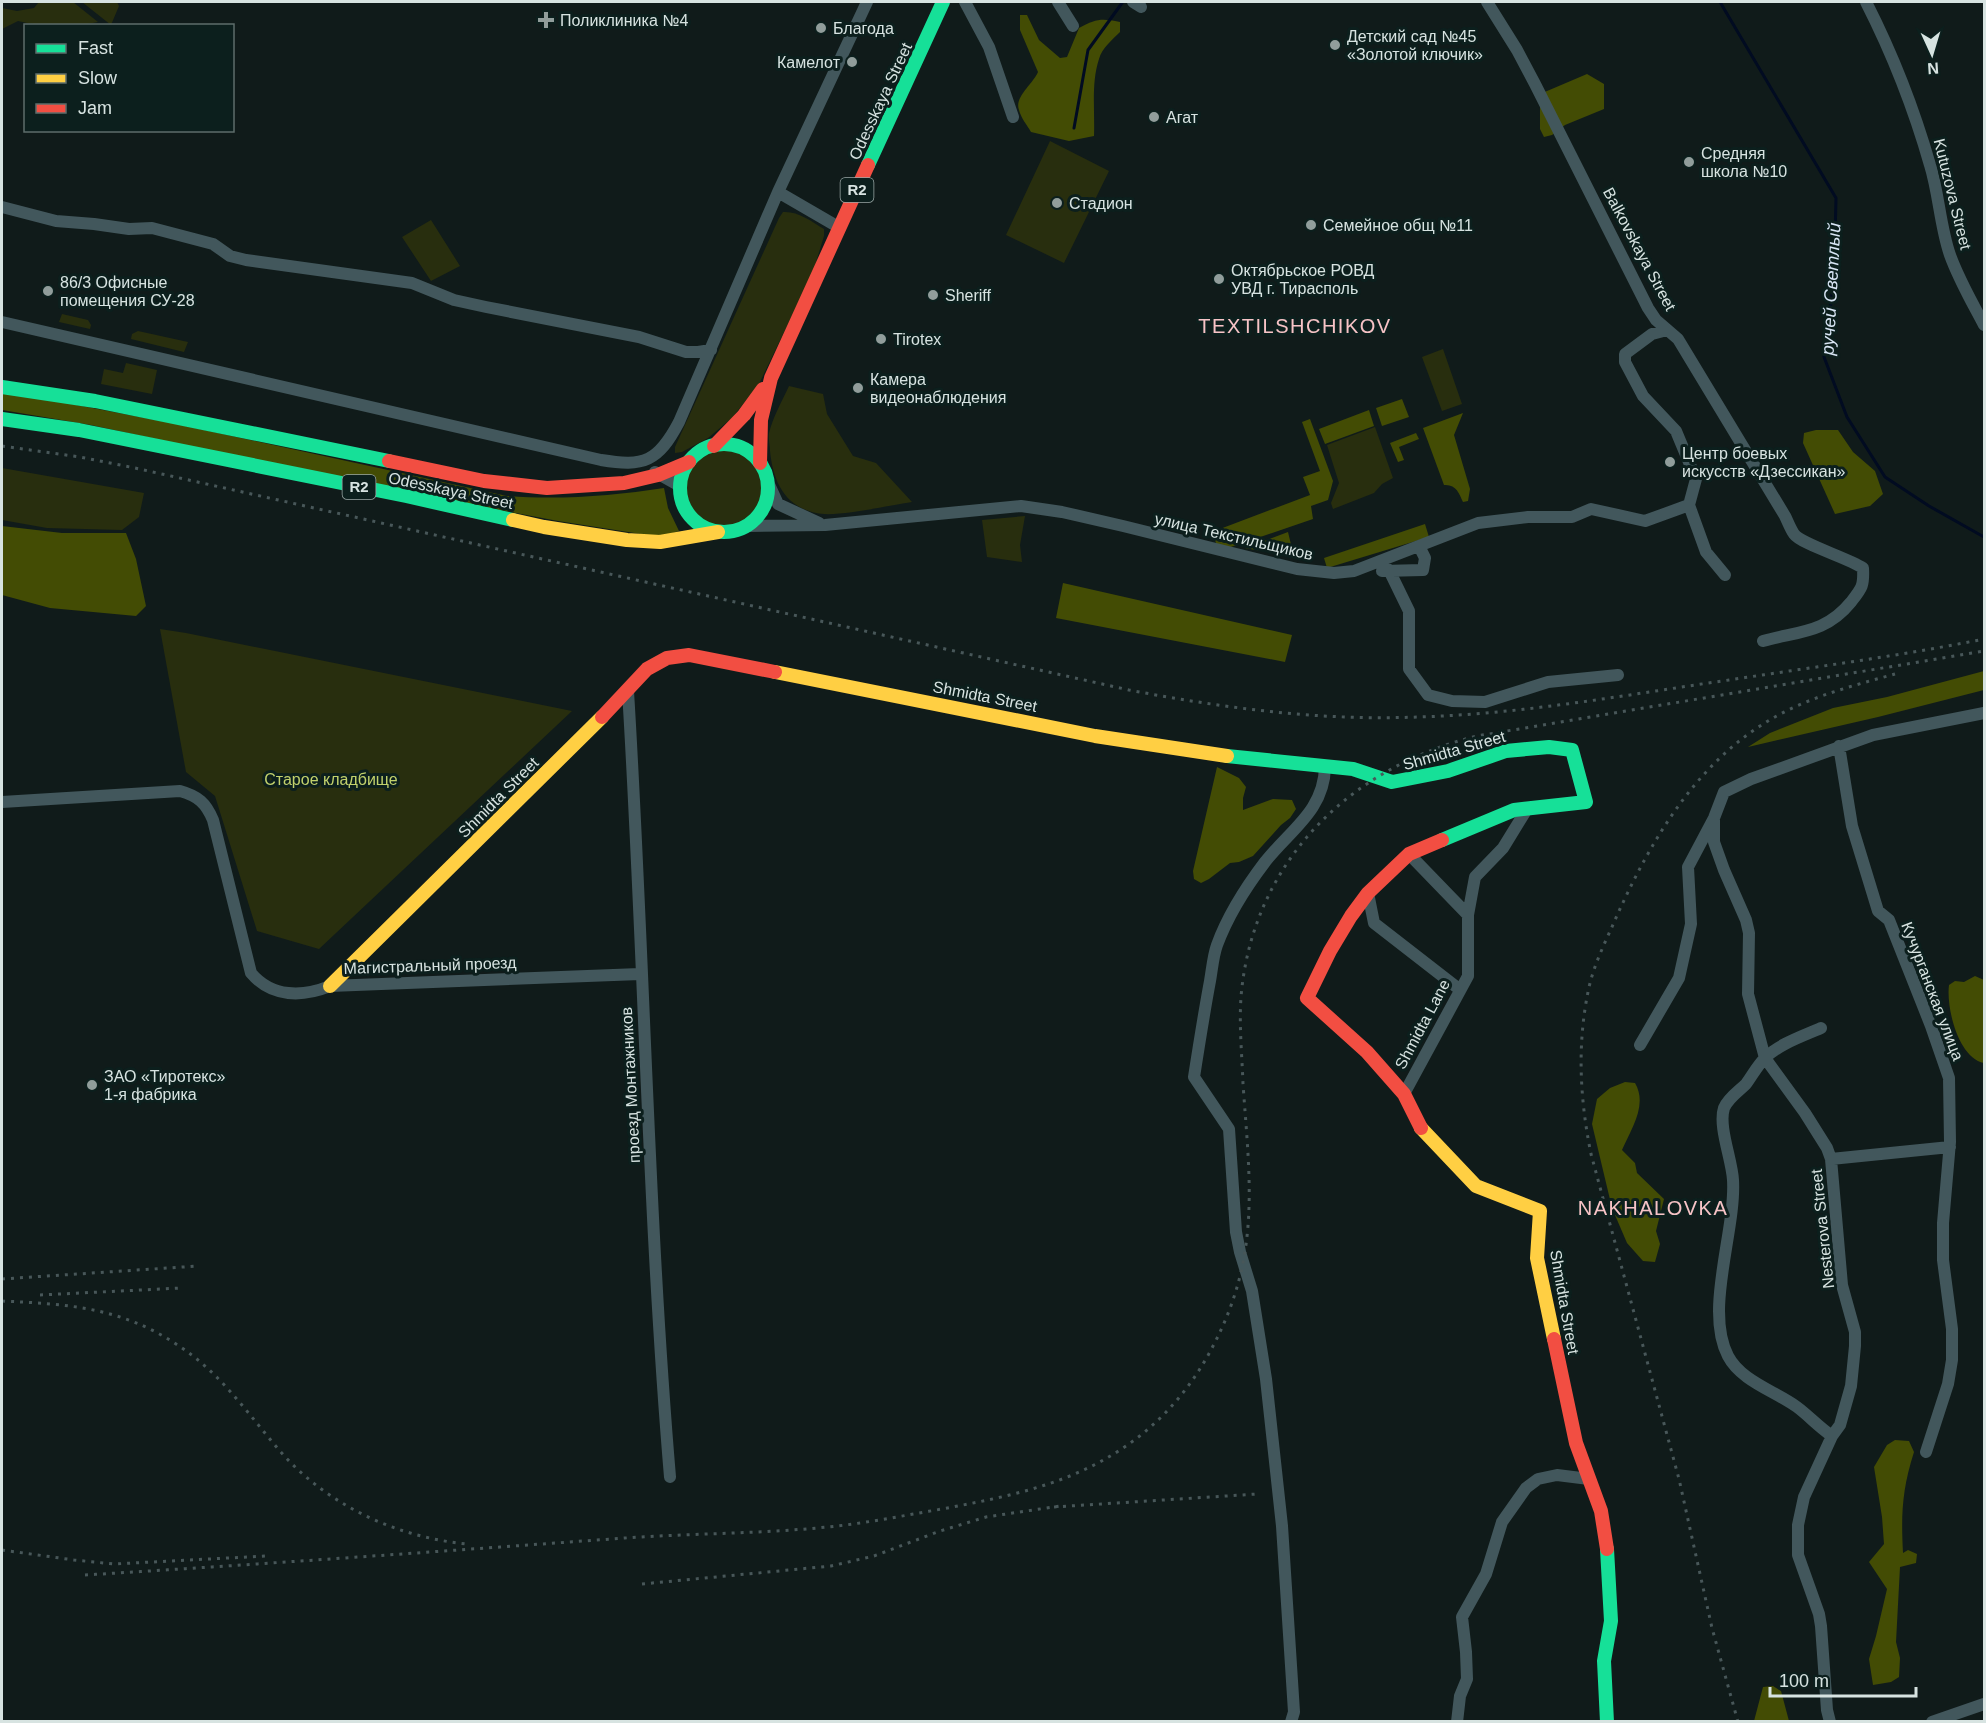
<svg xmlns="http://www.w3.org/2000/svg" width="1986" height="1723" viewBox="0 0 1986 1723" font-family="Arial,sans-serif">
<rect width="100%" height="100%" fill="#101b1a"/>
<!-- green -->
<path fill="#282e0e" d="M39 2H73L98 22C72 28 43 27 18 21L2 29V8L17 11 34 8Z
M82 2H117L119 6 111 25Z
M1050 141 1109 171 1064 263 1006 235Z
M783 212C798 211 811 221 824 229V236L813 272 759 384 732 418 708 438 682 452 675 453V447L779 218Z
M431 220 460 266 431 281 402 237Z
M62 314 88 320 91 325 90 329 59 322Z
M138 331 188 342 184 352 131 339 132 334Z
M1443 349 1462 404 1442 411 1422 357Z
M126 363 157 370 152 394 101 384 104 369 123 373Z
M789 386 823 394 827 414 853 456 876 463 912 502C889 505 837 518 816 513 784 506 773 481 770 451 770 445 768 439 769 433 773 417 782 401 789 386Z
M1375 427 1393 478 1382 484 1374 493 1333 509 1331 503 1339 483 1327 445Z
M686 488a38 38 0 1 1 76 0a38 38 0 1 1-76 0Z
M2 468 144 493 139 517 122 530 47 528 2 520Z
M1025 516 1020 545 1022 562 987 557 982 520Z
M160 629 186 633 572 711 319 949 257 931 215 796 186 772Z"/>
<!-- forest -->
<path fill="#434c04" d="M1020 15H1027L1039 40 1060 58 1067 57 1079 28C1096 19 1101 18 1120 22V32C1112 40 1102 48 1099 59 1091 83 1095 111 1094 136L1069 141 1031 132C1027 125 1021 118 1019 110 1014 97 1033 84 1038 72L1020 30Z
M1587 74 1604 84V109L1565 125 1552 135 1544 137 1540 129V94Z
M2 391 172 423 507 496C559 500 613 496 664 488L668 508 679 531 660 537 558 521 393 490 91 425 2 410Z
M1402 399 1409 417 1382 426 1376 408Z
M1369 410 1374 426 1325 444 1319 429Z
M1463 413 1454 435 1470 489 1468 501 1463 502C1459 493 1456 484 1444 485L1423 428Z
M1310 419 1333 481 1328 500 1311 506 1313 519 1219 551 1212 532 1310 495 1303 477 1320 471 1302 422Z
M1816 430H1838L1853 452 1875 471 1883 494 1870 506 1835 514 1803 443 1804 433Z
M1416 433 1419 439 1399 447 1404 460 1398 462 1390 443Z
M1425 524 1429 537 1327 568 1324 558Z
M2 526 62 533H126L136 559 146 606 136 616 50 608 2 595Z
M1288 532 1294 557 1245 548Z
M1063 583 1292 635 1285 662 1056 618Z
M1984 671V690L1878 717 1748 747 1770 733 1833 708 1887 697Z
M1217 767 1239 778 1246 787 1243 798V810L1273 799 1292 800 1296 809 1290 818 1281 825 1253 856 1239 862 1230 863 1209 879 1201 883 1194 879 1193 871Z
M1975 976 1984 980V1063C1958 1058 1946 1007 1949 985L1955 981 1964 982Z
M1625 1082 1635 1083C1648 1105 1631 1129 1622 1150L1635 1163 1637 1173 1664 1199 1656 1231 1660 1244 1655 1262 1643 1261 1627 1243 1612 1208 1592 1124 1597 1099 1610 1088Z
M1895 1440 1909 1441 1914 1452C1902 1490 1901 1514 1903 1553L1908 1550 1917 1554 1916 1563 1900 1567 1896 1642 1900 1658 1899 1677 1891 1682 1873 1685 1869 1659 1876 1636 1887 1589 1869 1562 1884 1544 1882 1517 1874 1467 1887 1445Z
M1773 1686 1781 1691 1789 1721H1754L1763 1687Z"/>
<g fill="none" stroke-linecap="round" stroke-linejoin="round">
<!-- stream -->
<path stroke="#010b21" stroke-width="3" d="M1720 2 1836 198 1834 278 1824 357 1847 417 1885 477 1929 506 1984 537
M1074 128 1088 50 1122 3"/>
<!-- street -->
<path stroke="#42575c" stroke-width="12" d="M965 2 989 47 1013 117
M1058 2 1073 26
M1133 2 1141 7
M1487 2 1517 50 1535 84 1648 308 1656 320 1678 339 1785 516C1788 522 1790 528 1794 534 1801 544 1848 558 1863 568 1864 586 1862 588 1851 602 1826 633 1799 631 1763 641
M1866 2C1892 53 1914 109 1930 165 1939 194 1940 226 1950 255 1959 280 1972 302 1984 325
M778 192 840 228
M2 207 56 221 94 224 129 229 152 228 213 244 230 256 246 260 412 283 454 300 486 307 639 337 686 352H698L711 350
M2 322 601 460C644 467 658 462 679 422L778 192 867 2
M655 472 680 486
M767 480 778 504 819 523
M1689 505 1706 552 1725 575
M747 526 825 525 1021 506 1062 512 1123 526 1297 569 1334 573 1354 571 1478 523 1528 517H1572L1591 509 1645 521 1689 505 1696 479 1676 431 1643 396 1625 362V354L1652 334 1667 330
M1389 570 1409 611V669L1428 695 1452 701 1485 702 1548 682 1618 675
M1382 571 1423 570 1425 558 1419 546
M628 691C644 953 648 1216 670 1477
M1839 746 1852 826 1878 911 1889 920 1931 1026 1949 1078 1950 1142 1943 1223V1260L1952 1329V1360L1948 1384 1926 1452
M2 802 180 791C198 796 206 803 213 820L251 973C272 998 303 997 330 986L640 974
M1714 818V842L1724 870 1746 920 1749 933 1748 994 1765 1058 1805 1113 1827 1148 1831 1159 1842 1285 1855 1332V1346L1851 1386 1840 1425 1832 1436 1804 1497 1798 1525V1555L1819 1614 1821 1626 1827 1710 1830 1722
M1409 854 1468 915
M1368 893 1374 923 1459 989
M1821 1028C1803 1036 1779 1044 1765 1058 1757 1066 1752 1076 1746 1084 1739 1091 1728 1098 1724 1108 1718 1126 1732 1160 1733 1180 1736 1231 1704 1310 1728 1356 1741 1381 1775 1391 1797 1407 1809 1416 1819 1427 1832 1436
M1640 1045 1679 978 1691 924 1688 867 1714 818 1724 792 1751 779 1873 735 1984 713
M1404 1094 1468 976V915L1475 877 1503 848 1527 809
M1831 1159 1950 1147
M1291 1722 1294 1712 1282 1526 1266 1379 1252 1291 1240 1252 1236 1232 1229 1129 1194 1077C1199 1045 1204 1013 1210 981 1212 970 1213 956 1217 945 1228 915 1246 887 1265 862 1290 830 1324 811 1325 767
M1457 1722 1460 1696 1467 1679 1466 1652 1462 1617 1486 1574 1502 1522 1526 1488 1538 1479 1557 1475 1589 1479
M1932 1722 1984 1704"/>
<!-- fast -->
<path stroke="#16e098" stroke-width="14" d="M868 165 943 2
M2 387 95 401 389 461
M2 419 79 430 406 496 513 520
M680 488a44 44 0 1 1 88 0a44 44 0 1 1-88 0Z
M1227 756 1353 769 1392 782 1448 771 1506 751 1549 747 1572 750 1586 802 1514 810 1442 840
M1607 1722 1604 1661 1611 1621 1607 1549"/>
<!-- slow -->
<path stroke="#ffcf43" stroke-width="14" d="M513 520 544 527 627 540 660 542 718 532
M775 672 1095 736 1227 756
M330 986 602 717
M1421 1128 1476 1186 1540 1211 1537 1258 1554 1339"/>
<!-- jam -->
<path stroke="#f24e42" stroke-width="14" d="M714 446 744 415 763 389
M389 461 484 481 547 488 624 483 658 475 689 462
M760 463 761 420 771 378 868 165
M602 717 647 669 667 658 689 655 775 672
M1421 1128 1404 1094 1367 1052 1307 998 1330 951 1351 916 1368 893 1409 854 1442 840
M1554 1339 1576 1443 1601 1511 1607 1549"/>
<!-- rail -->
<path stroke="#485759" stroke-width="3" stroke-dasharray="3 6" stroke-linecap="butt" d="M2 446 80 457 135 468 1129 690C1224 708 1320 721 1418 717 1523 714 1625 695 1729 680 1814 667 1900 656 1984 639
M2 1279 198 1266
M40 1295 181 1288
M2 1301C66 1304 120 1307 176 1344 217 1370 243 1407 274 1444 321 1502 393 1537 467 1544
M1054 1507 1257 1494
M2 1550 74 1560 114 1564 266 1556
M85 1575C265 1564 445 1551 625 1538 695 1533 766 1534 837 1526 872 1522 907 1515 942 1509 1006 1497 1068 1485 1123 1448 1161 1423 1191 1388 1212 1348 1261 1256 1250 1183 1243 1084 1242 1055 1239 1026 1241 997 1252 863 1349 767 1477 736L1984 651
M642 1584 831 1566 874 1556 940 1531 986 1517 1060 1506
M1738 1722 1712 1628 1679 1479 1591 1154C1580 1100 1577 1046 1588 992 1593 966 1605 943 1615 920 1648 846 1691 771 1760 726 1801 699 1848 687 1895 674"/>
</g>
<!-- markers -->
<g fill="#919d9b" stroke="#0c1f1d" stroke-width="2">
<path d="M543 11h6v6h6v6h-6v6h-6v-6h-6v-6h6z"/>
<circle cx="821" cy="28" r="6"/>
<circle cx="1335" cy="45" r="6"/>
<circle cx="852" cy="62" r="6"/>
<circle cx="1154" cy="117" r="6"/>
<circle cx="1689" cy="162" r="6"/>
<circle cx="1057" cy="203" r="6"/>
<circle cx="1311" cy="225" r="6"/>
<circle cx="1219" cy="279" r="6"/>
<circle cx="48" cy="291" r="6"/>
<circle cx="933" cy="295" r="6"/>
<circle cx="881" cy="339" r="6"/>
<circle cx="858" cy="388" r="6"/>
<circle cx="1670" cy="462" r="6"/>
<circle cx="92" cy="1085" r="6"/>
</g>
<g text-anchor="middle" stroke-width="6" stroke-linejoin="round" paint-order="stroke">
<!-- shield labels -->
<g fill="#0c1f1d" stroke="#9aa8a6" stroke-width="1.5">
<rect x="840.5" y="178" width="33" height="24" rx="4.5"/>
<rect x="342.5" y="475" width="33" height="24" rx="4.5"/>
</g>
<g font-size="15" font-weight="bold" fill="#d7e3e1">
<text x="857" y="195">R2</text>
<text x="359" y="492">R2</text>
</g>
<!-- poi labels -->
<g font-size="16" fill="#d7e3e1" stroke="#0c1f1d" text-anchor="start">
<text x="560" y="26">Поликлиника №4</text>
<text x="833" y="34">Благода</text>
<text x="1347" y="42">Детский сад №45<tspan x="1347" dy="18">«Золотой ключик»</tspan></text>
<text x="840" y="68" text-anchor="end">Камелот</text>
<text x="1166" y="123">Агат</text>
<text x="1701" y="159">Средняя<tspan x="1701" dy="18">школа №10</tspan></text>
<text x="1069" y="209">Стадион</text>
<text x="1323" y="231">Семейное общ №11</text>
<text x="1231" y="276">Октябрьское РОВД<tspan x="1231" dy="18">УВД г. Тирасполь</tspan></text>
<text x="60" y="288">86/3 Офисные<tspan x="60" dy="18">помещения СУ-28</tspan></text>
<text x="945" y="301">Sheriff</text>
<text x="893" y="345">Tirotex</text>
<text x="870" y="385">Камера<tspan x="870" dy="18">видеонаблюдения</tspan></text>
<text x="1682" y="459">Центр боевых<tspan x="1682" dy="18">искусств «Дзессикан»</tspan></text>
<text x="104" y="1082">ЗАО «Тиротекс»<tspan x="104" dy="18">1-я фабрика</tspan></text>
</g>
<!-- street labels -->
<g font-size="16" fill="#d7e3e1" stroke="#0c1f1d">
<text transform="translate(880 101) rotate(-65)" y="6">Odesskaya Street</text>
<text transform="translate(1953 194) rotate(76)" y="6">Kutuzova Street</text>
<text transform="translate(1640 249) rotate(62)" y="6">Balkovskaya Street</text>
<text transform="translate(451 490) rotate(12)" y="6">Odesskaya Street</text>
<text transform="translate(1234 536) rotate(13)" y="6">улица Текстильщиков</text>
<text transform="translate(985 696) rotate(11)" y="6">Shmidta Street</text>
<text transform="translate(1454 750) rotate(-16)" y="6">Shmidta Street</text>
<text transform="translate(498 797) rotate(-45)" y="6">Shmidta Street</text>
<text transform="translate(430 965) rotate(-2)" y="6">Магистральный проезд</text>
<text transform="translate(1933 991) rotate(69)" y="6">Кучурганская улица</text>
<text transform="translate(1422 1024) rotate(-62)" y="6">Shmidta Lane</text>
<text transform="translate(630 1085) rotate(-93)" y="6">проезд Монтажников</text>
<text transform="translate(1822 1229) rotate(-96)" y="6">Nesterova Street</text>
<text transform="translate(1565 1302) rotate(80)" y="6">Shmidta Street</text>
</g>
<!-- park labels -->
<g font-size="16" fill="#c2d16c" stroke="#0c1f1d">
<text x="331" y="785">Старое кладбище</text>
</g>
<!-- water labels -->
<g font-size="18" font-style="italic" fill="#d9e6f5" stroke="#0c1f1d">
<text transform="translate(1831 289) rotate(-87)" y="6">ручей Светлый</text>
</g>
<!-- quarter labels -->
<g font-size="20" letter-spacing="1.5" fill="#f7c3c6" stroke="#0c1f1d">
<text x="1295" y="333">TEXTILSHCHIKOV</text>
<text x="1653" y="1215">NAKHALOVKA</text>
</g>
</g>
<!-- border -->
<rect width="1986" height="1723" fill="none" stroke="#d7e3e1" stroke-width="6"/>
<!-- legend -->
<rect x="24" y="24" width="210" height="108" fill="#0c1f1d" stroke="#5d6d6b" stroke-width="1.5"/>
<rect x="36" y="44" width="30" height="9" fill="#16e098" stroke="#5d6d6b" stroke-width="1.5"/>
<text x="78" y="54" font-size="18" fill="#d7e3e1">Fast</text>
<rect x="36" y="74" width="30" height="9" fill="#ffcf43" stroke="#5d6d6b" stroke-width="1.5"/>
<text x="78" y="84" font-size="18" fill="#d7e3e1">Slow</text>
<rect x="36" y="104" width="30" height="9" fill="#f24e42" stroke="#5d6d6b" stroke-width="1.5"/>
<text x="78" y="114" font-size="18" fill="#d7e3e1">Jam</text>
<!-- north arrow -->
<g transform="translate(1932 54) rotate(176)" stroke="#0c1f1d" stroke-width="4.5" paint-order="stroke">
<path d="M0-4.5L10 22L0 15L-10 22Z" fill="#d7e3e1"/>
<text y="-9" font-size="16" font-weight="bold" text-anchor="middle" fill="#d7e3e1">N</text>
</g>
<!-- scale -->
<path d="M1770 1687v9h146v-9" fill="none" stroke="#d7e3e1" stroke-width="3"/>
<text x="1779" y="1687" font-size="18" fill="#d7e3e1" stroke="#0c1f1d" stroke-width="4.5" paint-order="stroke">100 m</text>
</svg>
